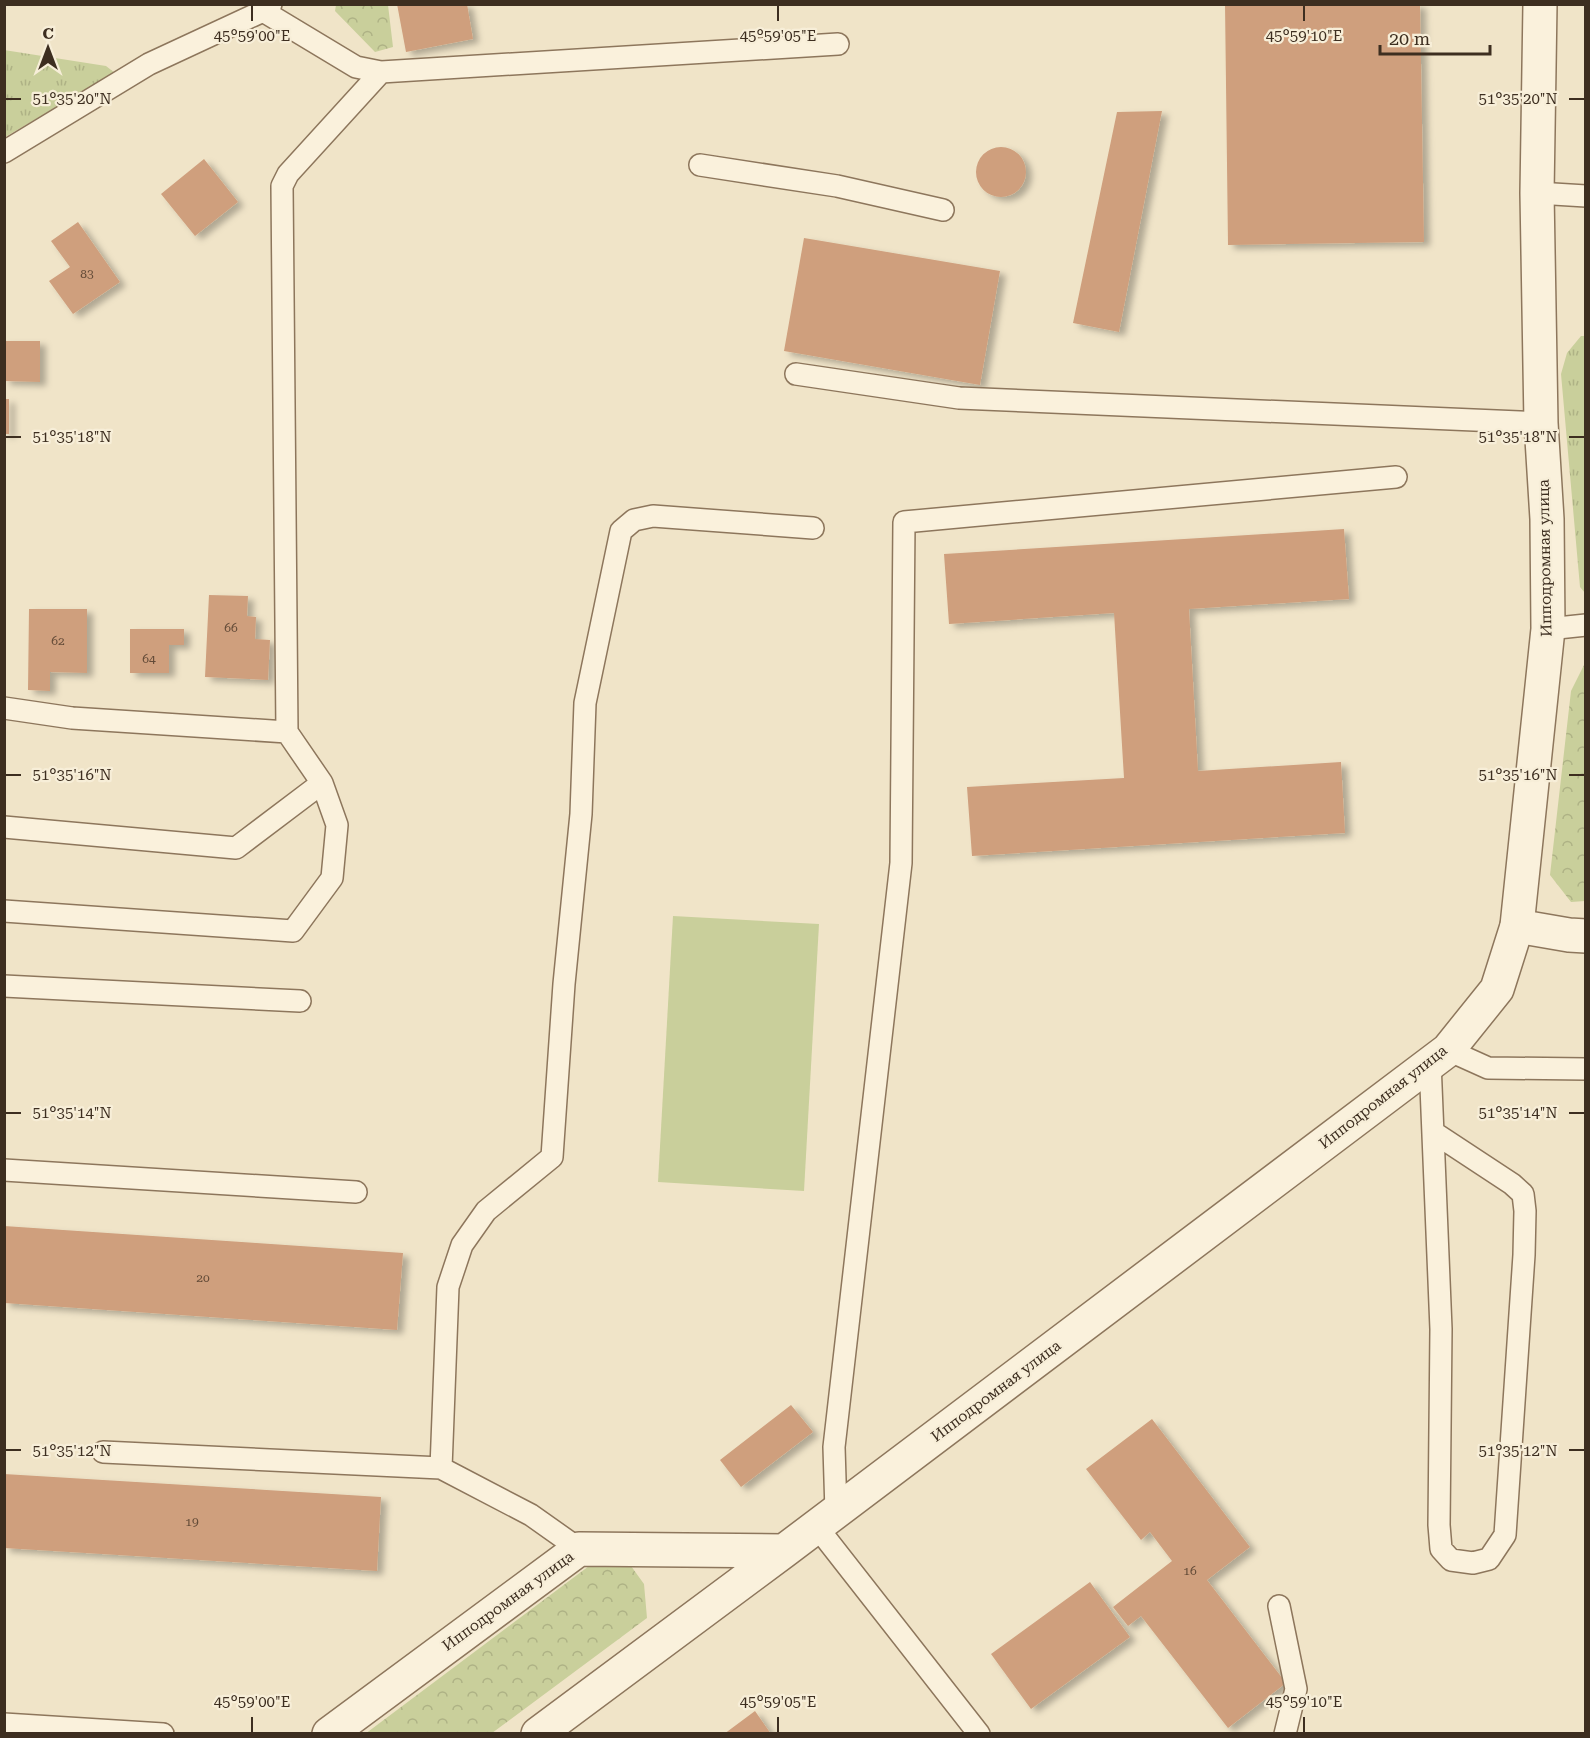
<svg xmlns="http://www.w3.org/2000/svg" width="1590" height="1738" viewBox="0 0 1590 1738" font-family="'Roboto Serif',serif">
<defs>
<pattern id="grass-tufts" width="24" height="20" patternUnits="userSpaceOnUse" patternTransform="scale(1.5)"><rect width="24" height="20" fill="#c9cf9b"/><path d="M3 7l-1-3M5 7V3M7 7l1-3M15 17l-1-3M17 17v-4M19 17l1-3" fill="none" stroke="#aeb285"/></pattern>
<pattern id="forest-crowns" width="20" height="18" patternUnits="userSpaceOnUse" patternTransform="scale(1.5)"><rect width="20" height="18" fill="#c9cf9b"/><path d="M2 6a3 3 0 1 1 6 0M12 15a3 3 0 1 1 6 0" fill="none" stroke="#aeb285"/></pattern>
<filter id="shadow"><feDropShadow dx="6" dy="4" stdDeviation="3" flood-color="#0004"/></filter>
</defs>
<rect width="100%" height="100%" fill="#f0e4c8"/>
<!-- grass -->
<path fill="url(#grass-tufts)" d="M4 50 106 66 115 73 5 137Z
M1581 336H1586L1585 593 1580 587 1561 374 1567 353Z"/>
<!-- forest -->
<path fill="url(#forest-crowns)" d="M336 5H388L393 47 375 52 335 11Z
M1585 663V901L1571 902 1550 875 1571 691Z
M593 1563 631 1566 644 1584 647 1618 492 1733 365 1734Z"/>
<!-- green -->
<path fill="#c9cf9b" d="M673 916 819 924 804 1191 658 1182Z"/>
<!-- building -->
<path fill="#cf9f7d" filter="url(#shadow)" d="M397 4H467L473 39 406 52Z
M1225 4H1420L1424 242 1228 245Z
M1162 111 1119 332 1073 323 1117 112Z
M976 172a25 25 0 1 1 50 0a25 25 0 1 1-50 0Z
M204 159 238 202 195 236 161 194Z
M78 222 120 282 73 314 49 281 70 267 51 241Z
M804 238 1000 271 980 385 784 351Z
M4 341H40V382L4 381Z
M4 399H9V434H4Z
M1344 529 1349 599 1189 609 1198 771 1341 762 1345 833 972 856 967 787 1124 778 1114 613 949 624 944 554Z
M209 595 248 596 247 616 256 617 255 639 270 640 268 680 205 677Z
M29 609H87V673L50 672V691L28 690Z
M130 629H184V645H169V673H130Z
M4 1226 403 1253 397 1330 4 1303Z
M791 1405 813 1432 741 1487 720 1460Z
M1152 1419 1250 1547 1207 1580 1286 1683 1228 1728 1141 1616 1128 1626 1113 1607 1172 1561 1150 1532 1141 1540 1086 1469Z
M4 1474 381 1497 377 1571 4 1548Z
M1090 1582 1130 1637 1031 1709 991 1654Z
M755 1711 771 1734H724Z"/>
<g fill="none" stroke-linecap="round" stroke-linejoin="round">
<defs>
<path id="service" d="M271 4 263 11 356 67 381 72
M4 152 149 64 263 11
M700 165 837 186 943 210
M1537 193 1586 196
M796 374 959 398 1541 423
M1548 629 1586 625
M4 708 72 718 287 732
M4 827 236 848 322 783 287 732 282 186 288 174 381 72 838 44
M4 911 293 931 332 878 337 825 322 783
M4 986 300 1001
M1448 1050 1488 1068 1586 1069
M1430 1062 1441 1329 1439 1525 1441 1549 1451 1560 1473 1563 1489 1559 1505 1535 1524 1255 1525 1211 1523 1194 1512 1184 1433 1132
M4 1170 356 1192
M103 1452 441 1468
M836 1512 834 1447 901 863 904 522 1396 477
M817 1527 979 1734
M579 1549 531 1515 441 1468 448 1287 462 1245 486 1211 552 1157 564 984 581 814 585 703 621 531 634 520 653 516 813 528
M1279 1606 1296 1689 1285 1734
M4 1724 163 1734"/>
<path id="minor" d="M1517 926 1569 935 1586 936"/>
<path id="tertiary" d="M329 1734 579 1549 784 1551
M538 1734 784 1551 1448 1050 1497 989 1517 926 1548 629 1547 519 1541 423 1537 193 1540 4"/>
</defs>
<!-- service casing -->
<use href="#service" stroke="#8d765c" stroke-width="24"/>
<!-- minor casing -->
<use href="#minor" stroke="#8d765c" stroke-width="36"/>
<!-- tertiary casing -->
<use href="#tertiary" stroke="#8d765c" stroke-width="36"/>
<!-- service -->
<use href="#service" stroke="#faf1dc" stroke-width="21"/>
<!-- minor -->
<use href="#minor" stroke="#faf1dc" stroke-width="33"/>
<!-- tertiary -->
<use href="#tertiary" stroke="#faf1dc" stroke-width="33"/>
</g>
<!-- ticks -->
<path fill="none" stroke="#3d2e20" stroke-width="2" d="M252 6V21M778 6V21M1304 6V21M6 99H21M1569 99H1584M6 437H21M1569 437H1584M6 775H21M1569 775H1584M6 1113H21M1569 1113H1584M6 1450H21M1569 1450H1584M252 1717V1732M778 1717V1732M1304 1717V1732"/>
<g text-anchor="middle" stroke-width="4.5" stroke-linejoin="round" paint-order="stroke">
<!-- number labels -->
<g font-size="12" fill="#624a37">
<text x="87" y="278">83</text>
<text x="231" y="632">66</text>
<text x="58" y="645">62</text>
<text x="149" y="663">64</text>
<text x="203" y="1282">20</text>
<text x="192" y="1526">19</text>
<text x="1190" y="1575">16</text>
</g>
<!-- street labels -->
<g font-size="15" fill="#3d2e20" stroke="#f7eed8">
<text transform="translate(1545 558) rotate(-91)" y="5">Ипподромная улица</text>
<text transform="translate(1383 1097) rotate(-38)" y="5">Ипподромная улица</text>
<text transform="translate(996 1391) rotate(-37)" y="5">Ипподромная улица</text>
<text transform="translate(508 1601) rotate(-36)" y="5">Ипподромная улица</text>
</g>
</g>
<g font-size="15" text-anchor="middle" fill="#3d2e20" stroke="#f7eed8" stroke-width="4.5" stroke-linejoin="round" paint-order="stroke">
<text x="252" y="41">45°59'00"E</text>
<text x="778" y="41">45°59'05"E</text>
<text x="1304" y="41">45°59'10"E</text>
<text x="72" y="104">51°35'20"N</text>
<text x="1518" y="104">51°35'20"N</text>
<text x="72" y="442">51°35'18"N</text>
<text x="1518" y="442">51°35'18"N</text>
<text x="72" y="780">51°35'16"N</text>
<text x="1518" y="780">51°35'16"N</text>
<text x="72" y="1118">51°35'14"N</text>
<text x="1518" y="1118">51°35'14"N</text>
<text x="72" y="1456">51°35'12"N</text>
<text x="1518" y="1456">51°35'12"N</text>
<text x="252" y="1707">45°59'00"E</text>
<text x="778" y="1707">45°59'05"E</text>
<text x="1304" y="1707">45°59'10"E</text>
</g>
<!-- border -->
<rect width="1590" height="1738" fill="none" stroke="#3d2e20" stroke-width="12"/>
<!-- north arrow -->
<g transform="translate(48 48)" stroke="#f7eed8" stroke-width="4.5" paint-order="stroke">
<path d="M0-4.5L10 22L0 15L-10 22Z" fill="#3d2e20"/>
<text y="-9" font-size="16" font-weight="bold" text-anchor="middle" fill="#3d2e20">С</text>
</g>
<!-- scale -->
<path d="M1380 45v9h110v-9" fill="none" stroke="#3d2e20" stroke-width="3"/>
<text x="1389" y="45" font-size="18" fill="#3d2e20" stroke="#f7eed8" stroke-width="4.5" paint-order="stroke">20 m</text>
</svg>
